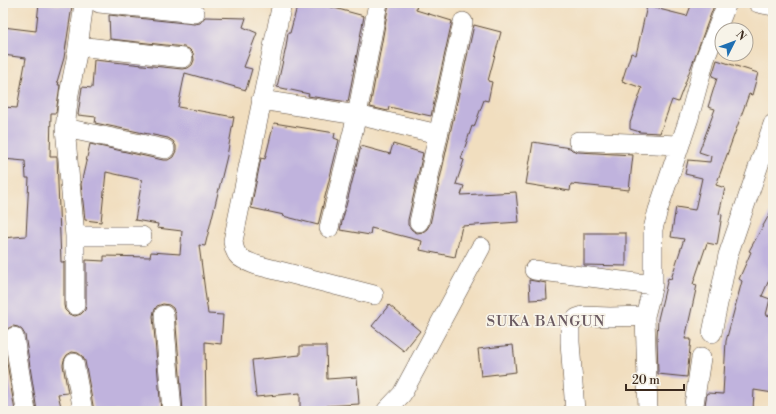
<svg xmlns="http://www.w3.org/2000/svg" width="776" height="414" viewBox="0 0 776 414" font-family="'Libre Bodoni',serif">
<rect width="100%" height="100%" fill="#f7f3e8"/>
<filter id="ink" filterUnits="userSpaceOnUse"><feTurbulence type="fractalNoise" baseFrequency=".025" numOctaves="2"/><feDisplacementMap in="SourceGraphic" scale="8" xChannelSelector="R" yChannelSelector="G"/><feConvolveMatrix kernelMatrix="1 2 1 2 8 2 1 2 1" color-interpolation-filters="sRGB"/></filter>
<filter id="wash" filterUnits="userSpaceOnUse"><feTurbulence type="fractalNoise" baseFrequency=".012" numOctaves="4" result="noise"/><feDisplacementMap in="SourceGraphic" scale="16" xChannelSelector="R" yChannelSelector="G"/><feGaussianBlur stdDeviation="0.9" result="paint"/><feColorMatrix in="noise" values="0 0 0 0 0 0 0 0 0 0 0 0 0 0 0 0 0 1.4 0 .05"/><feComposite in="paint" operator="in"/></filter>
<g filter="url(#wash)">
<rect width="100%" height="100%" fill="#f1debf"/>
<g id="blocks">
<!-- building -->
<path fill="#c0b3dd" d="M39 3 72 6 64 58 57 82H59L58 85H60L56 113H51L50 157H57L61 262H64V261V305L65 310 69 314 75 316 81 314 85 310 86 305V260L104 261V256L150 257 151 252 180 254 182 231 157 228 158 224 135 220 142 180 106 172 101 222 85 220 81 184 90 144 163 160H168L173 157 176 151V146L173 141 168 138 95 123 96 117 78 115 82 87 92 88 94 60 182 69 188 68 192 65 194 60 193 53 189 49 184 47 110 39 109 15 194 24 200 23 205 17 246 18 243 27 257 33 244 67 252 69 246 90 185 73 178 107 234 117 227 156 205 246 199 245 208 314 223 315 221 344 205 342 206 411H183L175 314 173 308 169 305 163 304 157 306 154 311 153 316 161 411H94L85 361 82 356 78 353 72 352 67 355 64 360 63 365 68 393 58 394 62 411H37L25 335 22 330 18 327 13 326 7 329 4 333 3 339 15 411H3V238L26 236 29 178H26L25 161 3 159V107L17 108 26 58 3 55V27L36 31Z
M298 3H328L327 6 364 16 348 102 308 96 309 94 277 87 286 47 288 33H290Z
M389 3H417L416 10 452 21 431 116 389 107 388 111 370 107Z
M692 3H715L678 102 672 100 660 133 640 132 630 129V123L642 88 622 81 631 53 636 55 647 6 687 16Z
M474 25 501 32 488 81 492 82 488 101 484 100 474 127 472 126 461 159 464 160 456 184 464 186 461 195 516 192 519 222 462 226 455 257 420 250 422 241 371 228 370 235 340 230 361 146 390 154 393 144 423 153 408 220V225L412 230 417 233 423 232 427 229 430 224Z
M717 60 758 73 752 95 749 94 716 185 725 188 719 214 722 215 717 245 707 243 693 284 697 285 685 339H691L687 377 658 374 657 337 658 319 668 278 671 279 684 239 671 237 676 207 695 210 702 178 685 174 688 160 710 162 711 156 699 152 715 109 708 107 717 78 712 76Z
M274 123 335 133 334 138 339 140 318 225 283 216 284 215 251 208 261 158 265 159Z
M533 142 570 148 572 150 578 152 633 155 629 190 571 184 570 191 526 184Z
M773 208V271L762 296 770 299 766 315 773 316V393L754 390 753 411H704L707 393 723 394 726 341 742 281 739 279 751 252 749 251Z
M584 233H626V266L584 265Z
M529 280 546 283 547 299 530 300Z
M389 305 420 331 404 351 372 326Z
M513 345 516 372 481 376 478 349Z
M300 346H326L327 379 357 377 359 404 327 406V409H300V393L256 397 252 360 300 355Z"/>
</g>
</g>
<g filter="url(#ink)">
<use href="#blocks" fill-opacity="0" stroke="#564536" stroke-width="1"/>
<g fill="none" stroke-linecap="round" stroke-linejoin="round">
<defs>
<path id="minor" d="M99 3 195 13
M282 3 233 241C235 258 241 259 256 265L374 295
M758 3 773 6
M78 46 183 58
M261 100 357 115 438 134
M65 128 165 149
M578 141 679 145
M419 222 463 22
M329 228 357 115 378 3
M75 236H142
M534 270 653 285
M75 305V236L65 128 69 94 77 54 84 3
M164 315 172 411
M712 333 728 255 773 124
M14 337 26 411
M74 363 83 411
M386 411 402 394 481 247
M575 411 570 342V326L573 322 577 318 583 316 610 317 645 316
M648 411 645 316 653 285V229L658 210 689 118 705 59 727 3
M693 411 701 358"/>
</defs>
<!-- minor casing -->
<use href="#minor" stroke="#564536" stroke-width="20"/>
<!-- minor -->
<use href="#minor" stroke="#fff" stroke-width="19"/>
</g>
</g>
<g text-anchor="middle" stroke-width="3.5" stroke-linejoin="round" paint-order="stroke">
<!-- quarter labels -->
<g font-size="15" letter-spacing="1" fill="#6a5a61" stroke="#f7f3e8">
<text x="546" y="326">SUKA BANGUN</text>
</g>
</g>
<!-- margin -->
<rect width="776" height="414" fill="none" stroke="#f7f3e8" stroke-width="16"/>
<!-- north arrow -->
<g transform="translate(734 42) rotate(48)"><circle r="19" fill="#f7f3e8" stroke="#aca397"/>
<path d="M0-3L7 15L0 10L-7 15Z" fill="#1f6fb2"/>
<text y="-6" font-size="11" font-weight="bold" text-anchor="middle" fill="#3b2a1e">N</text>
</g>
<!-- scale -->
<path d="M626 384v6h58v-6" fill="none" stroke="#3b2a1e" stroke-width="2"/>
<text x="632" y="384" font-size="12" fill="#3b2a1e" stroke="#f7f3e8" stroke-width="3" paint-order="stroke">20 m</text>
</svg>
